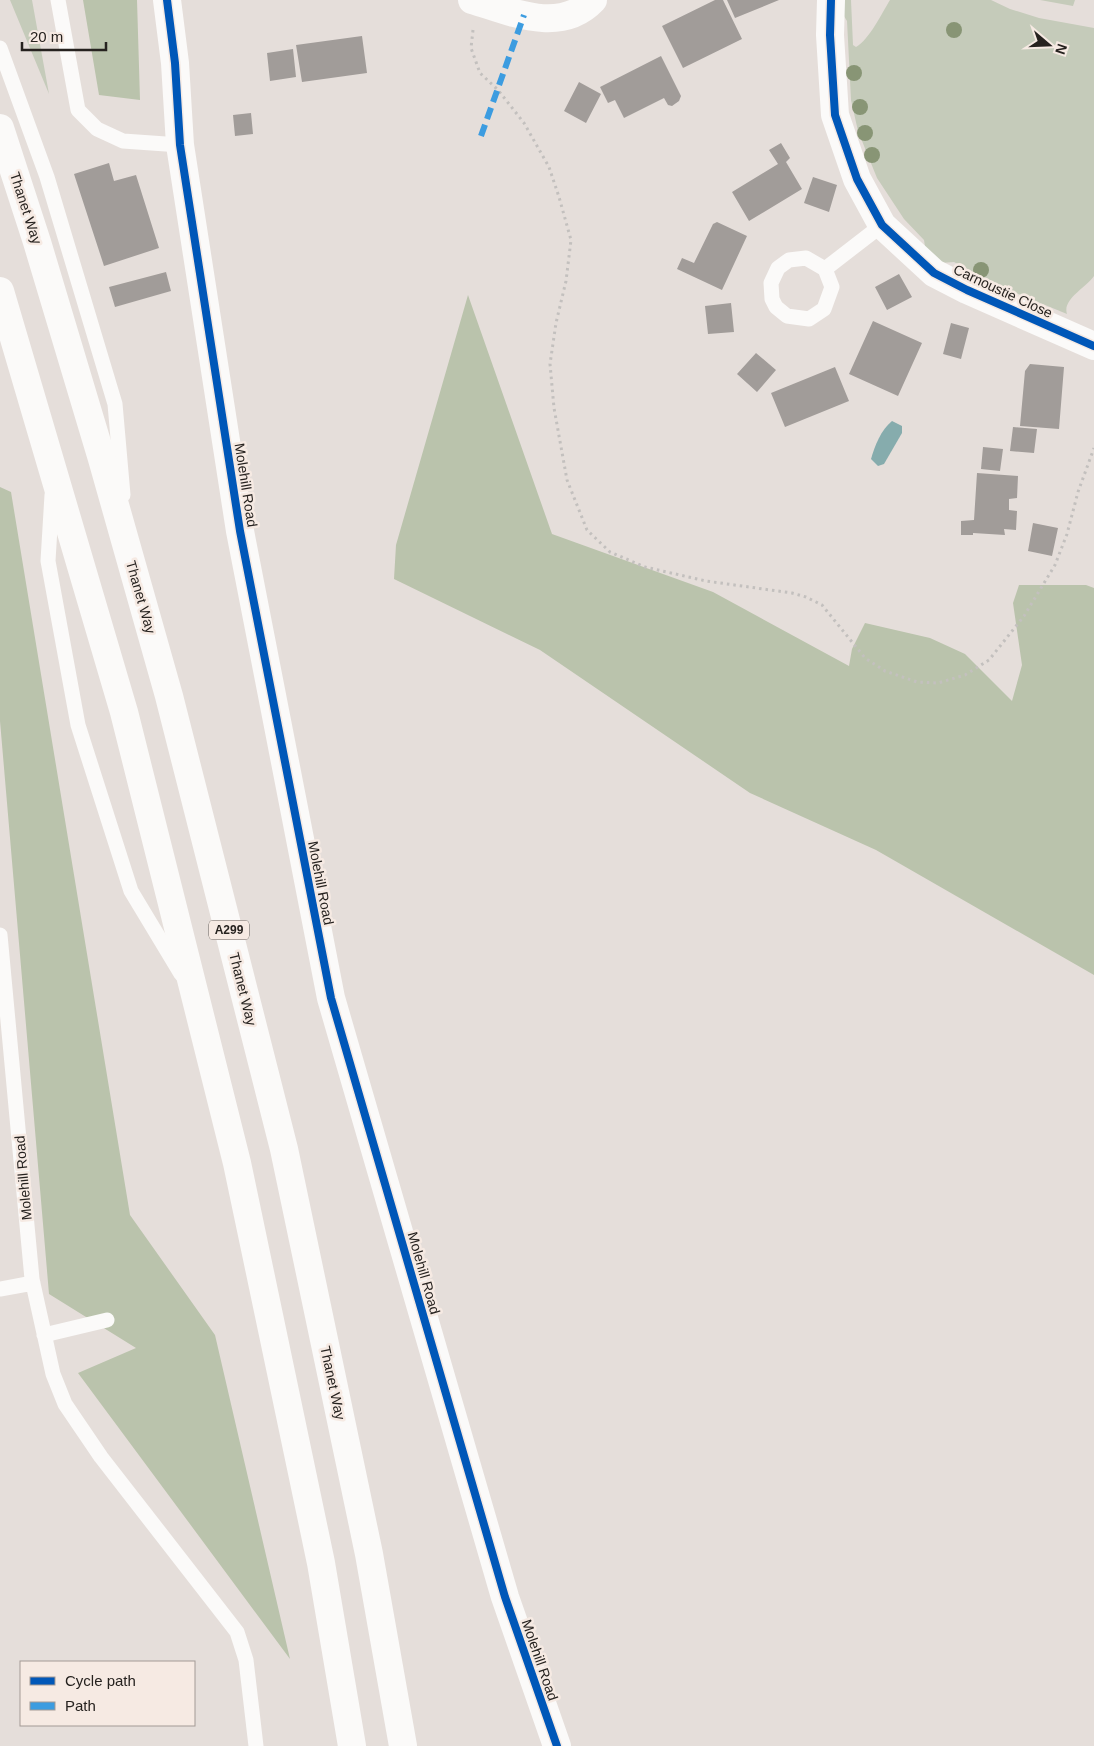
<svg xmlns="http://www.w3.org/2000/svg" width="1094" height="1746" viewBox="0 0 1094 1746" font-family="Arial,sans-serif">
<rect width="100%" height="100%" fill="#e5deda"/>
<!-- green -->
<path fill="#c5cbba" d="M10 0H32L49 94Z
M834 0H851L853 45 856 47C869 40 882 13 890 0H991L1010 9 1039 18 1094 28V276C1086 288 1062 299 1067 314L1006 289 954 262 940 263 926 253 924 240 904 219 877 178 858 131 851 100 847 21Z
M1040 0H1075L1073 6Z"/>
<!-- forest -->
<path fill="#bac3ac" d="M83 0H137L140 100 99 95Z
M468 295 552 534 713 592 849 666 852 649 865 623 930 638 965 654 1012 701 1022 665 1013 603 1019 585H1086L1094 588V975L876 850 750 793 540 650 394 579 396 545Z
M0 487 11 492 130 1215 215 1335 290 1659 78 1373 136 1348 49 1294 0 721Z"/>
<!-- water -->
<path fill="#86acad" d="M892 421 902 426V433L884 464 878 466 871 459C875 445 881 430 892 421Z"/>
<!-- building -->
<path fill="#a19c99" d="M715 0H723L742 39 683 68 662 26Z
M727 0H779L735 18Z
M362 36 367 73 302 82 296 45Z
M293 49 296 77 270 81 267 53Z
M661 56 681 96 679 101 672 106 668 105 664 98 624 118 615 100 608 103 600 87Z
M579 82 601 94 586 123 564 111Z
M251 113 253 134 235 136 233 115Z
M781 143 790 158 786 162 802 189 749 221 732 192 778 164 769 150Z
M109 163 114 181 136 175 159 248 104 266 74 174Z
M813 177 837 185 829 212 804 203Z
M717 222 747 236 722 290 677 269 682 258 694 263 713 224Z
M166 272 171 291 115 307 109 287Z
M899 274 912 297 887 310 875 287Z
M731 303 734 332 708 334 705 306Z
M873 321 922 343 898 396 849 374Z
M951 323 969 328 961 359 943 354Z
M756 353 776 370 757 392 737 374Z
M1030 364 1064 367 1059 429 1020 426 1025 371Z
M835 367 849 401 785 427 771 393Z
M1013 427 1037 429 1034 453 1010 451Z
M983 447 1003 449 1000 471 981 469Z
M977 473 1018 476 1017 498 1009 499V510L1017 511 1016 530 1004 529 1005 535 973 533V535H961V521L974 520Z
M1033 523 1058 528 1052 556 1028 551Z"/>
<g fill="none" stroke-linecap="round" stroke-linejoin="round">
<!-- path -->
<path stroke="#c3c0be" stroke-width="3" stroke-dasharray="2.5 4" stroke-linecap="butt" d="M473 30 471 48 480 73 498 90 524 123 549 167 559 197 571 240 566 281 556 323 550 364 554 408 567 480 587 530 610 552 645 567 706 581 792 593 806 597 822 605 865 658 885 671 917 682 938 683 965 675 989 660 1024 616 1055 565 1067 534 1078 492 1094 448"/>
<!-- lane -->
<path stroke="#fbfaf9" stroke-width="15" d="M58 0 78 110 97 129 123 141 180 145
M0 48 47 177 115 404 123 495
M806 258 825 269 832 287 824 309 809 319 787 316 776 307 772 299 771 283 778 268 789 260Z
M825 269 882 225
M52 495 48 561 78 725 131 891 181 974
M0 935 32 1279 53 1374 65 1404 101 1457 237 1632 246 1660 256 1746
M0 1289 33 1283
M44 1335 107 1320"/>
<!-- street -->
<path stroke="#fbfaf9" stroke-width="28" d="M167 0 175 63 180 145 240 531 331 998 505 1597 557 1746
M472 0C509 11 560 35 593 0
M831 0 830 35 835 115 857 179 882 225 934 273 967 290 1094 346"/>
<!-- highway -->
<path stroke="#fbfaf9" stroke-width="28" d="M0 128 37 242 102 459 169 696 284 1149 369 1554 403 1746
M0 291 124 712 237 1163 321 1563 352 1746"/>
<!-- quiet -->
<path stroke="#3c9ce0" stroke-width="6" stroke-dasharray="12 6" stroke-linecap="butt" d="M481 136 524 15"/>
<defs>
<path id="cycleway" d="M167 0 175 63 180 145 240 531 331 998 505 1597 557 1746
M831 0 830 35 835 115 857 179 882 225 934 273 967 290 1094 346"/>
</defs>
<!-- cycleway casing -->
<use href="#cycleway" stroke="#f6eae3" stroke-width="11"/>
<!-- cycleway -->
<use href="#cycleway" stroke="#0057b8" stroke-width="8"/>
</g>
<!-- trees -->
<g fill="#889575">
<circle cx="954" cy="30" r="8"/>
<circle cx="854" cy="73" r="8"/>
<circle cx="860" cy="107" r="8"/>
<circle cx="865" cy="133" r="8"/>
<circle cx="872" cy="155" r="8"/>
<circle cx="981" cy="270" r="8"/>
</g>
<g text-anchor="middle" stroke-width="5" stroke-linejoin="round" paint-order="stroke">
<!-- shield labels -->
<rect fill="#f6eae3" stroke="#645e5a" stroke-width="1" x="209" y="920.5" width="40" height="19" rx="4"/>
<g font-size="12" font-weight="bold" fill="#26221f">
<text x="229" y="934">A299</text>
</g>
<!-- street labels -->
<g font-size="14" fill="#26221f" stroke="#f6eae3">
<text transform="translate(26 208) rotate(72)" y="5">Thanet Way</text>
<text transform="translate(1003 291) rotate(25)" y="5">Carnoustie Close</text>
<text transform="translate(246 485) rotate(81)" y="5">Molehill Road</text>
<text transform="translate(141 597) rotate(74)" y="5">Thanet Way</text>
<text transform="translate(321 883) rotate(79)" y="5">Molehill Road</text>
<text transform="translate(243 989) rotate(76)" y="5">Thanet Way</text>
<text transform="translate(23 1178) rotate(-95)" y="5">Molehill Road</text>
<text transform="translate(424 1273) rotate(74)" y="5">Molehill Road</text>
<text transform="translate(333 1383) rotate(78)" y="5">Thanet Way</text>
<text transform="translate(540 1660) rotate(71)" y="5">Molehill Road</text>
</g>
</g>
<!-- legend -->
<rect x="20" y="1661" width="175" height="65" fill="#f6eae3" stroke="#a39a95"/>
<rect x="30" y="1677" width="25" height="8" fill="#0057b8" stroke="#a39a95"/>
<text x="65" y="1686" font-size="15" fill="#26221f">Cycle path</text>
<rect x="30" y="1702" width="25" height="8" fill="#3c9ce0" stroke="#a39a95"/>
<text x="65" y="1711" font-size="15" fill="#26221f">Path</text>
<!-- north arrow -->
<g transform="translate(1049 45) rotate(109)" stroke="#f6eae3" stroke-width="4" paint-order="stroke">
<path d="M0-4L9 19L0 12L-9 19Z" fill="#26221f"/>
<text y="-8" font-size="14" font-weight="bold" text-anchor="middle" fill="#26221f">N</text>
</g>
<!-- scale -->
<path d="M22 42v8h84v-8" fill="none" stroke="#26221f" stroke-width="2.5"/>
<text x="30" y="42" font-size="15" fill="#26221f" stroke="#f6eae3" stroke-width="4" paint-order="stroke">20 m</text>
</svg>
